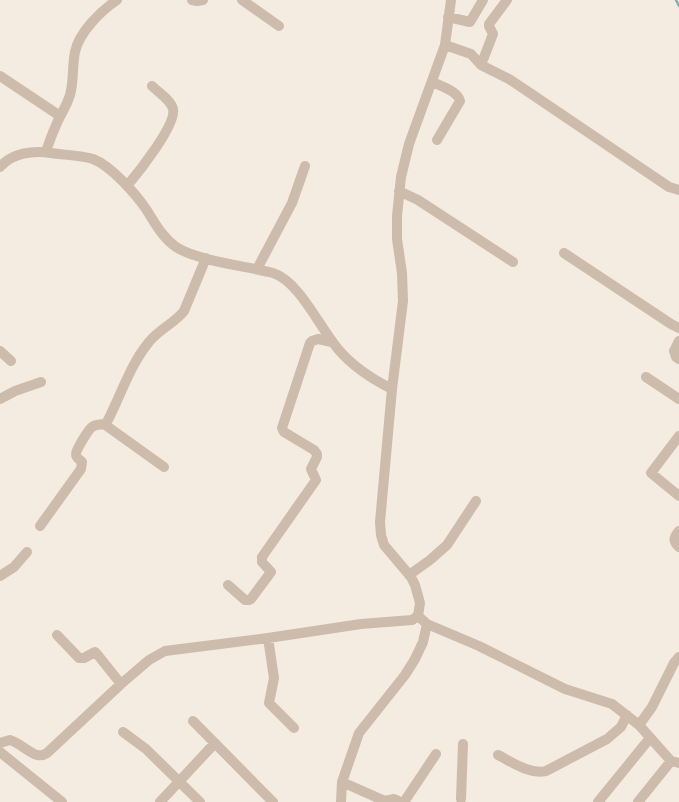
<svg xmlns="http://www.w3.org/2000/svg" width="679" height="802" viewBox="0 0 679 802" font-family="'Alegreya Sans',sans-serif">
<rect width="100%" height="100%" fill="#f4ebe1"/>
<g fill="none" stroke-linecap="round" stroke-linejoin="round">
<!-- stream -->
<path stroke="#7fb0b2" stroke-width="2.5" d="M676 0 679 6"/>
<!-- minor -->
<path stroke="#cdbbac" stroke-width="10" d="M192 0 197 1 203 0
M242 0 279 26
M448 17 470 22 483 0
M445 45 471 54 481 65 509 79 527 91 669 187 679 190
M481 65 493 34 489 26V24L507 0
M0 76 60 116
M432 82C440 86 458 91 460 101L437 140
M46 152C49 142 53 132 57 123 61 114 67 105 70 95 74 81 72 66 75 52 79 32 101 11 117 0
M0 167C12 153 33 150 51 153 64 155 80 155 93 159 111 166 135 193 146 209 155 223 162 237 176 247 198 261 246 266 273 273 299 281 320 328 338 349 353 367 372 379 392 389
M127 186C138 173 177 124 173 109 171 100 158 92 152 86
M399 191 418 200 513 262
M564 253 671 324 679 328
M257 269 292 203 305 166
M679 341 674 351 676 357 679 359
M0 351 11 361
M646 377 679 399
M0 399 15 391 41 382
M104 424 164 467
M679 436 651 473 679 496
M40 526 81 469 82 462C79 459 76 458 76 454 76 450 88 430 92 427 97 423 103 426 107 422 121 395 130 365 149 342 159 329 175 323 184 311L206 258
M679 531C674 537 672 541 679 547
M409 575 430 560 447 545 476 501
M0 576 14 567 27 552
M228 585 245 600H249L251 599 271 572 262 562V557L316 480 311 469 317 457V454L314 450 284 432 282 428 310 343 312 341 318 339 332 342
M418 616 427 624 479 646 565 689 612 704 639 725 671 761 679 763
M57 635 79 658H84L95 652 97 654 121 684
M268 638 274 678 269 703 294 728
M193 721 273 802
M639 725 652 707 674 663 679 657
M123 732 146 749 200 802
M0 743 10 740C20 743 29 753 37 755 41 756 44 755 47 753L121 684 149 660 165 651 268 638 361 624 412 620 418 616 420 603 415 585 411 577 384 545 381 535 380 522 392 389 403 301 402 273 397 239V216L401 177 409 144 445 45 451 0
M0 752 62 802
M498 755C512 762 530 775 546 771L607 739 621 727 627 715
M342 782 359 733 405 675 415 659 423 642 427 624
M461 799 463 744
M160 802 215 743
M341 802 342 782 385 801 394 799 401 802
M404 802 436 754
M598 802 650 738
M638 802 671 761"/>
</g>
</svg>
